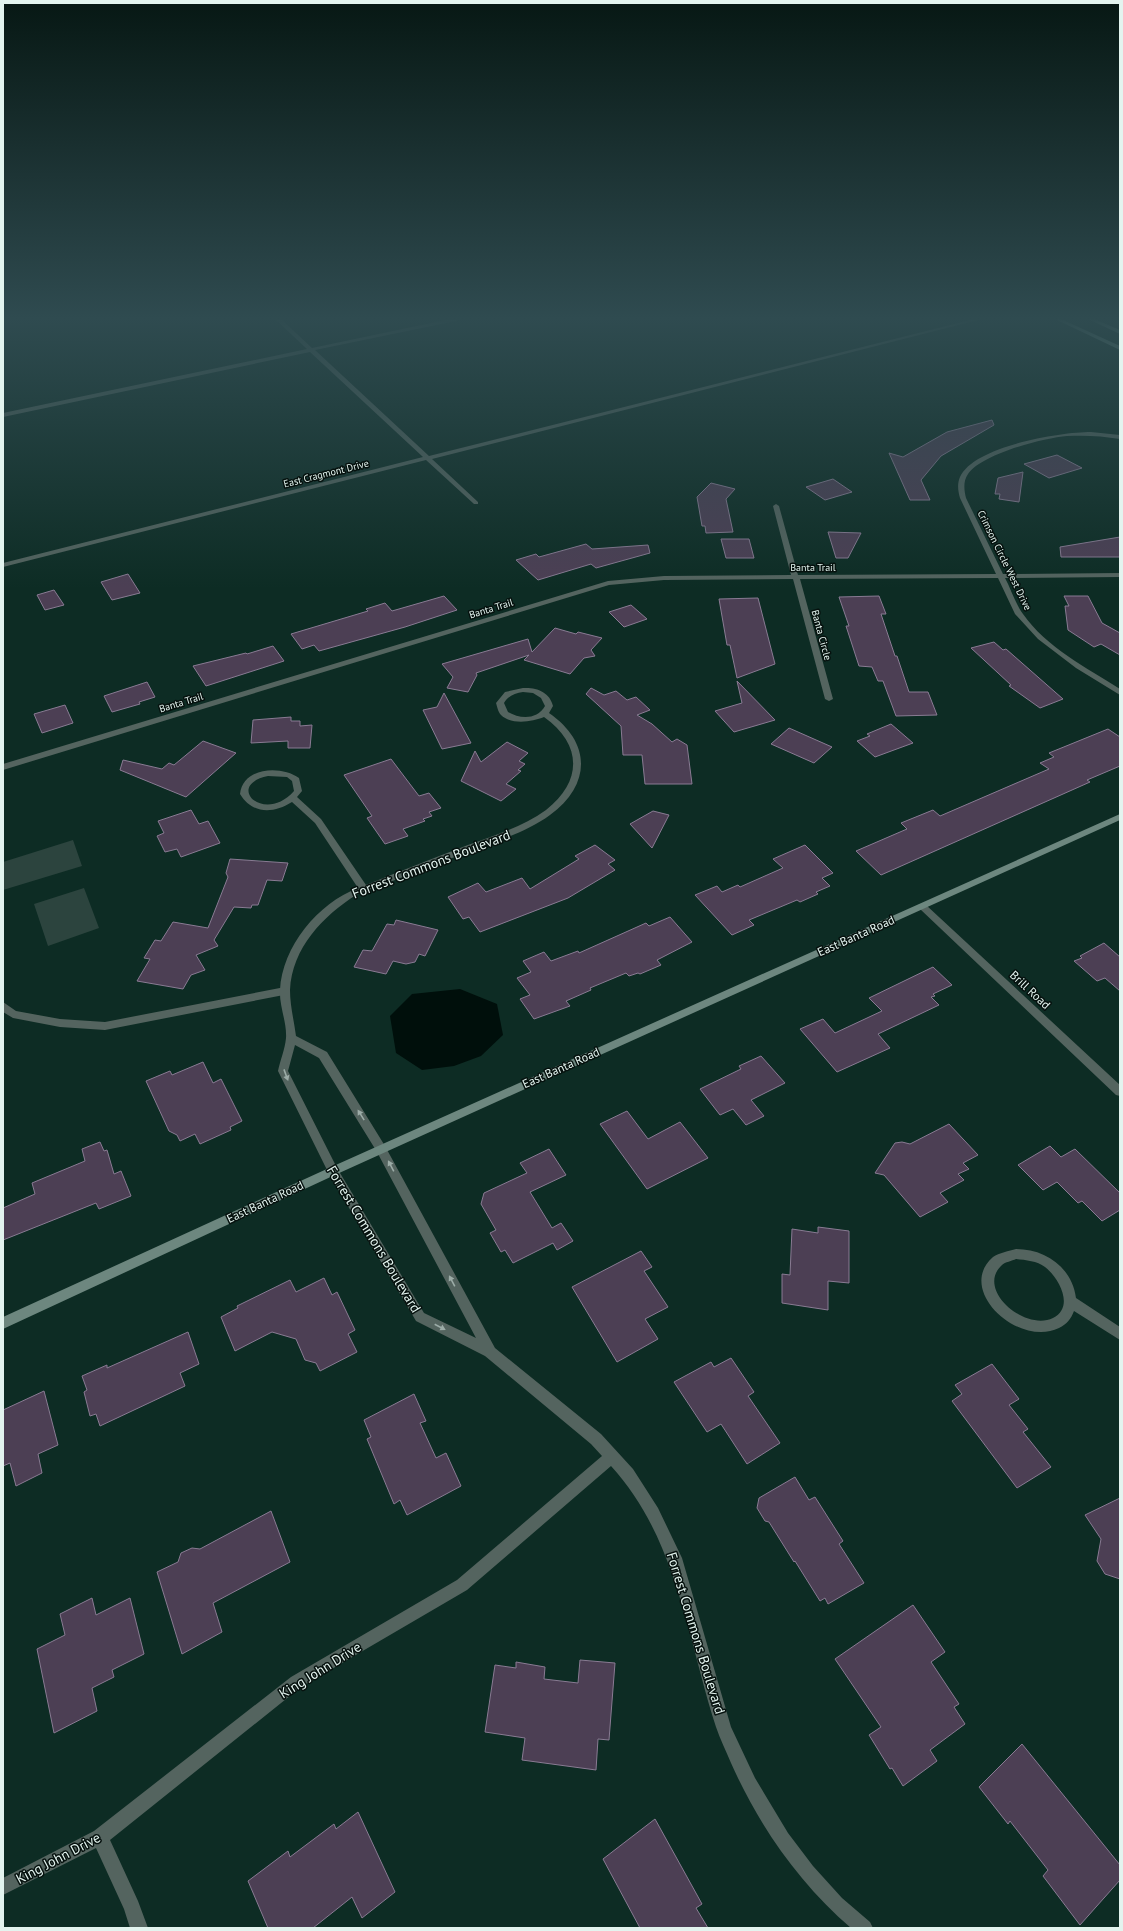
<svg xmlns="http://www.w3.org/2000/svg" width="1123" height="1931" viewBox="0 0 1123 1931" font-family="'PT Sans',sans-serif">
<rect width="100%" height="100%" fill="#0d2c24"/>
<!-- green -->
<path fill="#2c443e" d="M73 840 82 866 3 890V862Z
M84 888 99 928 48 946 34 904Z"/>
<!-- water -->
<path fill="#000f0b" d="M460 989 497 1004 503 1035 481 1056 454 1066 422 1070 396 1053 390 1016 412 994Z"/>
<!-- building -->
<path fill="#4c3f54" stroke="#897b93" d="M992 420 994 425 941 456 921 480 930 500H910L889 453 903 457 947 432Z
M1057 455 1082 468 1049 478 1024 464Z
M1023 472 1019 502 999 499 1000 494H995L998 478Z
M833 479 852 492 825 500 806 487Z
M711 483 735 489 726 499 733 532 706 533 705 526H702L697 497Z
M828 532 861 533 848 558H836Z
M1120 537V557H1061L1060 547Z
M721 539H749L754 558H726Z
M586 544 592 549 648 545 650 553 596 568 591 564 538 580 516 560 536 554 539 557Z
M128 574 140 593 112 600 101 582Z
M54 590 64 605 45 610 37 595Z
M444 596 457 610 405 627 319 651 314 645 302 649 291 634 368 611 366 609 385 603 392 611Z
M879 596 886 614H881L895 656H897L909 692H928L937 715 896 716 883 681H878L872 667 859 666 846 626H849L839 597Z
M1064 596H1088L1102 623 1120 633V655L1101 644 1094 647 1068 630 1065 606H1069Z
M758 598 775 664 737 678 730 645H727L719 599Z
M631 605 647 619 624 627 609 612Z
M555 628 576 634 578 632 602 638 591 650 595 656 584 658 570 674 524 660 529 655 476 673 477 675 468 692 447 688 453 677 442 664 528 639 532 652Z
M994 642 1003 650 1006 649 1063 699 1040 708 1009 686 1011 685 971 648Z
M273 646 284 661 206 686 193 666 246 653 247 654Z
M737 681 775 720 734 732 715 711 742 703Z
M147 682 155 697 139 702 140 704 112 712 104 696Z
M591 688 604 695 616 691 627 700 636 697 650 710 637 715 652 724 672 742 677 739 687 745 692 784H645L642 755H623L621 726 586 694Z
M444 693 471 743 442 749 423 710 437 707Z
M65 705 73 723 42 733 34 714Z
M291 717V721H300V726L312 725 310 748H288V741L251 743 253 720Z
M891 724 913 743 875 757 857 741 870 736 867 734Z
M789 728 832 747 814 763 771 744Z
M1108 729 1120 737V766L1087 780 1090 782 881 875 856 851 907 829 901 823 933 810 940 816 1049 769 1040 763 1054 757 1049 753Z
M203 741 236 753 186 797 120 770 123 760 162 769 169 763 174 765Z
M507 742 528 753 519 761 525 764 518 770 521 771 506 784 516 789 501 801 461 781 475 751 481 762Z
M391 759 419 796 429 793 441 808 429 812 432 816 423 819 425 821 403 829 408 836 385 844 367 818 372 816 344 775Z
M191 810 199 824 208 821 220 843 181 857 177 849 165 852 157 836 164 833 158 821Z
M653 811 669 815 652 848 630 824Z
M595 845 615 860 608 864 615 870 568 898 480 932 469 917 463 919 448 897 478 883 486 892 522 878 530 889 579 859 575 856Z
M805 845 833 873 822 878 830 886 816 892 818 894 800 902 797 900 749 920 754 925 732 935 695 895 717 886 722 892 738 885 740 887 783 868 773 859Z
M230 859 288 863 282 881 267 880 258 905H252L251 908 234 907 214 940 218 946 196 955 205 970 191 975 183 989 137 981 150 959 144 958 155 940 161 941 173 922 208 928 228 877 226 873Z
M670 917 692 942 657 960 661 965 640 974 638 973 629 976 626 973 590 988 591 990 566 1001 570 1006 534 1019 520 999 530 995 517 978 531 972 523 961 544 952 551 961 578 951 579 953 646 923 649 926Z
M396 920 438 930 425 956 419 954 415 962 406 964 393 961 386 974 354 967 363 950 372 951 387 924 394 925Z
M1104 943 1120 957V991L1105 978 1097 981 1074 961 1082 958 1080 956Z
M933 967 952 985 933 994 935 996 931 997 939 1005 878 1034 890 1048 837 1072 800 1029 823 1019 835 1033 882 1011 869 998Z
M761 1056 785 1083 751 1100 764 1116 746 1125 733 1109 720 1115 700 1089 741 1069 739 1066Z
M203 1062 213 1083 221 1079 242 1121 230 1127 231 1130 200 1144 195 1134 180 1141 177 1135 169 1131 146 1081 170 1071 172 1075Z
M627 1111 648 1139 680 1122 708 1158 647 1189 600 1124Z
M949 1124 978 1155 963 1163 969 1169 958 1174 964 1180 940 1193 948 1202 920 1217 884 1175 875 1173 895 1143 902 1142 910 1144Z
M100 1142 104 1151 107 1150 114 1174 121 1171 131 1196 99 1209 96 1203 3 1240V1208L35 1194 32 1183 85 1161 82 1149Z
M1050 1146 1061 1157 1075 1149 1120 1193V1210L1102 1221 1082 1201 1078 1203 1057 1182 1043 1190 1018 1165Z
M549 1149 566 1175 530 1192 552 1228 561 1223 573 1241 557 1250 553 1243 513 1263 505 1250 501 1252 490 1233 496 1230 481 1204 484 1193 527 1173 520 1163Z
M818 1227 849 1231V1283L828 1281V1310L782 1303V1274L790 1275 792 1229 818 1233Z
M641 1251 652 1267 644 1271 668 1307 645 1319 658 1339 617 1362 572 1287Z
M324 1278 332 1295 337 1292 355 1330 348 1334 357 1352 320 1371 316 1363 305 1360 296 1339 272 1332 235 1351 221 1317 238 1308 237 1306 290 1280 296 1292Z
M188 1332 199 1364 180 1373 185 1386 100 1426 96 1414 90 1416 84 1392 87 1390 82 1376 107 1365V1368Z
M731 1358 754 1392 748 1396 780 1443 747 1464 721 1424 707 1432 674 1382 711 1362 714 1367Z
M992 1364 1019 1399 1009 1405 1028 1429 1023 1432 1051 1467 1017 1488 952 1401 962 1394 955 1385Z
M44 1391 58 1445 38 1454 42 1473 16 1486 10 1463 3 1466V1410Z
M414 1394 426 1421 420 1423 436 1458 446 1453 461 1486 407 1515 400 1500 394 1504 367 1439 371 1437 364 1420Z
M795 1477 809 1500 815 1497 843 1541 839 1544 864 1583 828 1604 825 1598 820 1601 795 1561 794 1562 769 1522 765 1521 757 1508 759 1498Z
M1120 1498V1579L1105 1574 1097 1561 1101 1539 1085 1515Z
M271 1511 290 1562 213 1603 222 1632 182 1654 157 1572 178 1562 181 1553 192 1548 200 1549Z
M92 1598 96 1615 130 1598 144 1654 112 1670 114 1677 92 1688 97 1711 54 1733 37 1649 65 1635 60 1614Z
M913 1605 945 1652 931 1662 959 1704 954 1707 965 1724 930 1750 937 1761 903 1786 892 1768 890 1769 869 1735 881 1727 835 1659Z
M580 1660 615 1663 609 1740 598 1739 596 1770 522 1760 525 1738 485 1732 495 1665 516 1668V1662L545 1667 544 1679 578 1683Z
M1022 1744 1120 1865V1880L1080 1925 1043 1876 1048 1870 1010 1821 1008 1824 979 1787Z
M358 1812 395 1892 362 1918 352 1897 313 1928H268L248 1881 288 1851 290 1857 334 1824 336 1829Z
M655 1819 702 1904 696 1908 708 1928H640L603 1859Z"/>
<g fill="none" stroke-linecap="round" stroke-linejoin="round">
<!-- lane -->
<path fill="#54645f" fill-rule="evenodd" d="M285 987 289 988 290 991 289 994 105 1030 60 1027 13 1018 3 1012V1002L16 1011 60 1019 105 1022Z"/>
<!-- street -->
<path fill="#54645f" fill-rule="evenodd" d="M275 319H281L312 348 450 319H458L456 321 315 350 429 456 974 319H982L432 459 478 502V504H474L426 460 3 567V563L423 457 310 352 3 417V413L307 349Z
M1091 432 1120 435V439C1103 436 1085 435 1067 436 1043 438 982 454 968 474 963 481 964 490 966 498L1003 574 1120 573V577L1005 578C1011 589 1015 603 1023 614 1046 647 1087 668 1120 689V695L1076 668 1038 639 1015 614 998 578 800 579 833 699 829 701 825 699 793 579 664 580 609 585 3 770V764L608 581 664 576 791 575 773 506 776 504 779 506 798 575 996 574 960 498C958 491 957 484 960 477 974 446 1060 432 1091 432Z
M523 688C536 687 550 692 553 706L549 713C591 742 592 784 550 815 527 832 499 840 473 850 434 865 395 880 356 895 323 916 292 948 290 990 290 1005 294 1021 296 1036L327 1052 385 1146 495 1348 601 1434 633 1469 642 1483 658 1508 682 1558 731 1727 755 1778 788 1833 813 1866 842 1898 870 1922 873 1928H851C799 1883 759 1826 731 1763 726 1751 720 1739 716 1727 687 1637 677 1538 611 1466L467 1590 301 1687 110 1840 138 1901 148 1928H130L124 1909 96 1848 3 1895V1878L94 1831 291 1677 457 1580 602 1456 591 1444 485 1356 416 1321 329 1174 278 1071C280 1061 285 1049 286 1038 287 1022 279 1006 280 990 282 947 318 903 358 888L315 823 292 802C273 814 252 814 240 794 243 767 281 765 299 778L302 791 297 797 321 819 366 885C400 871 434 858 468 845 495 835 523 827 546 810 583 781 582 744 544 717 532 722 511 725 501 715 498 712 497 706 496 703L505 692ZM523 692 533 693 541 698 545 706C537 720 520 719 508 712L504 703C508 696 515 693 523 692ZM268 776 287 777 292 781 294 791C264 825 224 785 268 776ZM295 1045 319 1058 377 1152 476 1338 424 1313 337 1168 288 1071Z
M923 904 926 905 1120 1085V1096L1116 1095 920 909 918 907 920 905Z
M1016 1249C1045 1249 1072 1267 1076 1298L1120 1327V1340L1074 1311C1071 1319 1067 1324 1059 1328 1019 1348 955 1290 993 1257 999 1253 1009 1251 1016 1249ZM1016 1259C1026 1260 1037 1261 1045 1267 1059 1278 1075 1307 1053 1318 1025 1332 975 1289 1002 1265 1005 1262 1012 1261 1016 1259Z"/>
<!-- secondary -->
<path fill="#6d877f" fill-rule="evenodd" d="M1120 814V820L337 1174 3 1329V1317L329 1168Z"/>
<!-- primary -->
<path fill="#81a298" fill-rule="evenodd" d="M1055 319H1061L1120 346V350Z
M1088 319H1094L1120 330V334Z"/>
</g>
<!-- one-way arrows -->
<defs><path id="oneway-solid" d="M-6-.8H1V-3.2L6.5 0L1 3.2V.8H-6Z"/></defs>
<g fill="#9caca7">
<use href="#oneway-solid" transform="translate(286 1075) rotate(70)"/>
<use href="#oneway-solid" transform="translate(361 1115) rotate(-122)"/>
<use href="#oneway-solid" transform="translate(391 1166) rotate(-118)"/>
<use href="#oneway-solid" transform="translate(452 1281) rotate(-118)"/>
<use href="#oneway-solid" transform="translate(440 1327) rotate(27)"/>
</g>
<!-- sky -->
<linearGradient id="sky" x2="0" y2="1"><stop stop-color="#071814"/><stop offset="0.54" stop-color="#2f4b50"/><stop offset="1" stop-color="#2f4b50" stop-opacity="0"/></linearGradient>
<rect width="1123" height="589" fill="url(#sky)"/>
<g text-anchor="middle" stroke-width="3" stroke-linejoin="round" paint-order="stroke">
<!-- far-street labels -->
<g font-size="10" fill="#e3f4ef" stroke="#06110e">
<text transform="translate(326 473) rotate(-14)" y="4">East Cragmont Drive</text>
<text transform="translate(1005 560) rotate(64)" y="4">Crimson Circle West Drive</text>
<text x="813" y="571">Banta Trail</text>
<text transform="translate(491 608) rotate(-17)" y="4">Banta Trail</text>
<text transform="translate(822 635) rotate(75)" y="4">Banta Circle</text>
<text transform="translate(181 702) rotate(-17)" y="4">Banta Trail</text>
</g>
<!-- street labels -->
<g font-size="12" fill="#e3f4ef" stroke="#06110e">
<text transform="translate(856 936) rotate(-24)" y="4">East Banta Road</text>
<text transform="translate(1030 990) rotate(43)" y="4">Brill Road</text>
<text transform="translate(561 1068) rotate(-24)" y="4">East Banta Road</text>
<text transform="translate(265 1202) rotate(-25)" y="4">East Banta Road</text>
</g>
<!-- near-street labels -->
<g font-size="14" fill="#e3f4ef" stroke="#06110e">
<text transform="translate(431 864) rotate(-21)" y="5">Forrest Commons Boulevard</text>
<text transform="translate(374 1239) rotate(59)" y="5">Forrest Commons Boulevard</text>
<text transform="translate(696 1633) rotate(73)" y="5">Forrest Commons Boulevard</text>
<text transform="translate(320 1670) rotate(-32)" y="5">King John Drive</text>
<text transform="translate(58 1858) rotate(-28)" y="5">King John Drive</text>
</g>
</g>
<!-- border -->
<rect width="1123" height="1931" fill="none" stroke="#e3f4ef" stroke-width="8"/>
</svg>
